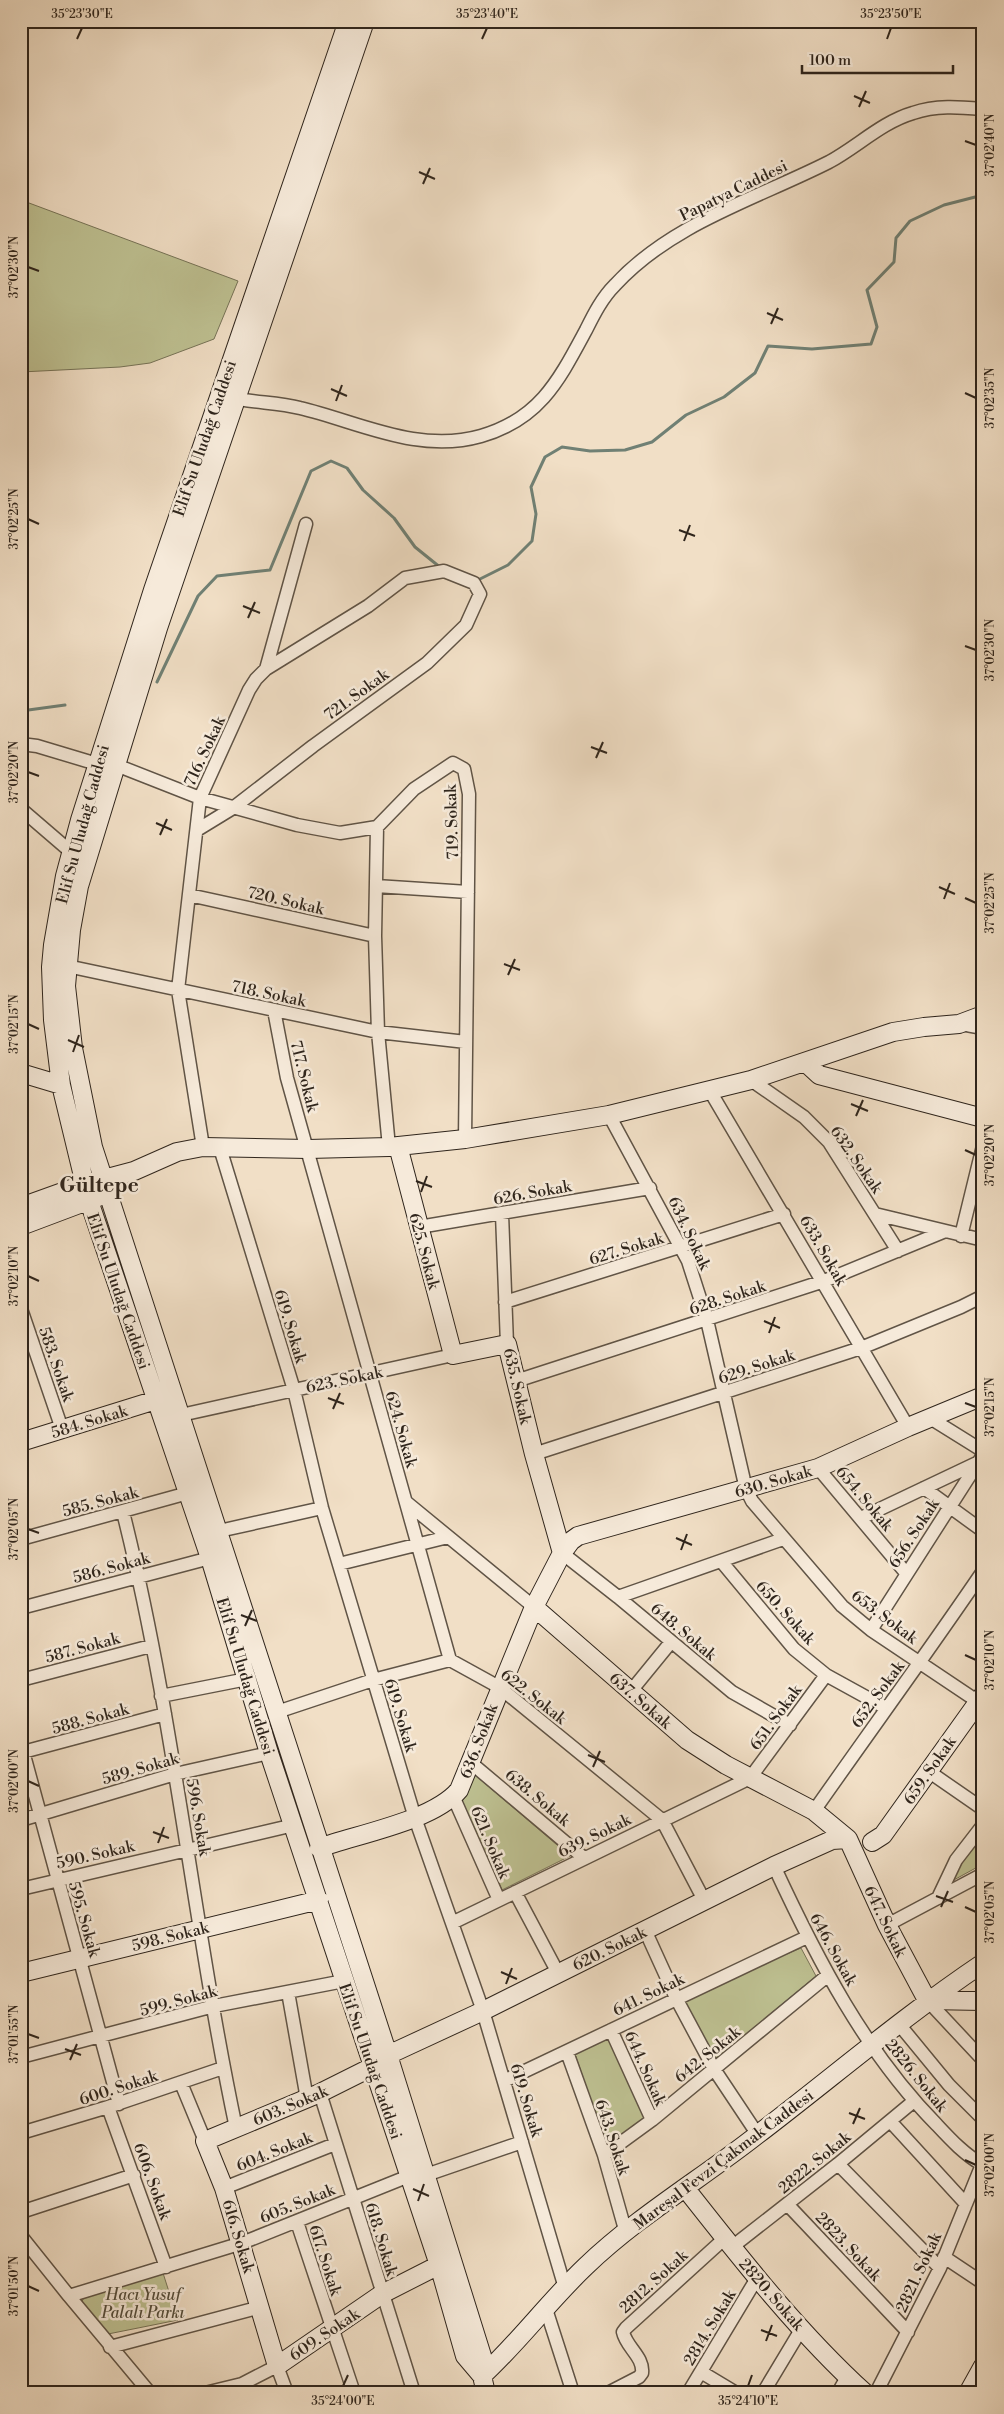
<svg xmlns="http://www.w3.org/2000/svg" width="1004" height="2414" viewBox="0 0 1004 2414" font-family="'Libre Bodoni',serif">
<rect width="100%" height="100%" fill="#f1dfc6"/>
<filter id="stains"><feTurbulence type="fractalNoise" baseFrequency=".004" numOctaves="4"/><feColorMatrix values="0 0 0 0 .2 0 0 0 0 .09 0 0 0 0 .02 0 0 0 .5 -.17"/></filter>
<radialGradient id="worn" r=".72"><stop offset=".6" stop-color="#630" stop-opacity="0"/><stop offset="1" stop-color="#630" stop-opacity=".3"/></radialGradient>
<!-- green -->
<path fill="#bec192" stroke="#767357" d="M21 200 238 281 214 339 150 363 120 367 21 372Z
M475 1775 570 1856 502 1890 461 1799Z
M983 1836V1864L952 1881 962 1863Z
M801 1948 816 1976 716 2059 682 1998Z
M609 2037 645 2119 606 2145 575 2054Z
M163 2273 178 2320 103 2335 81 2304 84 2297Z"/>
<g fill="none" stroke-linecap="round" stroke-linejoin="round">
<!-- stream -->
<path stroke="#708074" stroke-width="3" d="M476 581 508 565 532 541 536 514 531 487 545 457 562 447 590 451 625 450 652 442 686 415 724 397 755 373 768 346 812 349 871 344 877 327 867 290 894 262 896 238 910 221 944 205 983 195
M157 682 198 596 217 576 270 570 311 471 331 461 347 468 363 490 394 518 415 547 441 568
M21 711 65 705"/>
<defs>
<path id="street" d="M229 397C252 403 277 402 300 408 359 422 418 454 481 436 540 419 559 380 586 330 594 314 602 298 615 285 672 223 756 199 829 162 857 147 882 122 913 113 936 105 959 107 983 109
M266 669 306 524
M21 744 37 746 97 764
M116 765 200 798 297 825 340 833 377 827 414 789 453 763 464 769 469 794 465 1139
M21 809 71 852
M377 827 375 936 378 1032 389 1147
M197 830 233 808 313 746 427 663 466 625 480 594 474 583 444 571 405 578 368 606 266 669 256 679 249 690 200 798 178 990 203 1147
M376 886 468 892
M189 895 375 936
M67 966 378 1032 466 1042
M274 1010 287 1078 450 1660
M961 1024 983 1028
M751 1080 804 1117 829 1142 898 1251
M710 1091 908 1427
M609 1115 688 1261 707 1320 746 1489 752 1501 842 1606 871 1630 983 1705
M220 1148 294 1390 322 1508 415 1818 483 2011 565 2288
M502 1214 507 1344
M875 1214 983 1240
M419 1227 650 1188
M961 1236 983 1146
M505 1302 784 1214
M21 1309 62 1429
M516 1381 824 1281 943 1232
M181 1415 453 1355
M930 1418 983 1451
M534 1454 861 1348 961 1307 983 1296
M818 1468 906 1573
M924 1488 983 1531
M406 1502 534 1607
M123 1512C174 1715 193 1924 236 2128
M861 1518 979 1462
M219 1531 322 1508
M21 1539 188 1493
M562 1553 618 1597 732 1692 790 1725
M721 1561 794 1649 826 1675 886 1708
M339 1564 448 1537
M618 1597 783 1539
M21 1608 210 1558
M871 1630 983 1455
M21 1680 151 1646
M631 1691 671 1642
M161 1696 247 1679
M277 1712 373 1680 450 1660 499 1687 662 1820 705 1902
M21 1744 119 2104
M23 1752 165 1714
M470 1762 584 1858
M928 1771 983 1809
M453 1796 499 1900
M814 1811C870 1731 928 1652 983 1571
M21 1820 175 1774 269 1753
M774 1866C817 1959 865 2052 937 2125 951 2140 965 2155 983 2165
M21 1889 294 1825
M515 1892 558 1973
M938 1898 956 1860 983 1825
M452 1923 750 1778 826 1675
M887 1925 983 1874
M645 1930 676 1998 714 2069 758 2135
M288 1992 307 2099
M927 2000 983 2060
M898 2023 949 2085 983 2119
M611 2030 652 2120
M567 2052 604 2155 626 2233
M21 2057 214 2006 344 1981
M504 2081 807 1937
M181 2083 205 2141
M320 2093 414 2393
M108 2107 166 2267
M890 2121 966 2204
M21 2133 108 2107 223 2068
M604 2155 652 2120 827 1976
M838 2164 940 2268
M426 2175 522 2142
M224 2188 335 2144
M787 2204 908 2332
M21 2212 134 2175
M297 2222 354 2393
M21 2236 69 2296
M732 2247 838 2164 914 2101
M944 2257 983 2283
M546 2309 573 2393
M110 2347 261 2307
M701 2372 736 2393
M150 2393 69 2296 242 2243 409 2176
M205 2393 242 2384 277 2366 287 2393
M608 2393 639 2377 642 2373C644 2357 626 2347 623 2332L626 2328 725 2238
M688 2393 757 2278
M763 2393 802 2328
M838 2393 847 2377
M876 2393 940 2268 983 2162"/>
<path id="secondary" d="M348 21 153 590 80 820 65 876 53 945 51 967 53 1020 61 1085 89 1201 210 1558 269 1753 439 2265 465 2356 482 2376
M365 21 158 628 79 886 71 930 66 986 73 1048 93 1147 388 2055 482 2356V2376L486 2393
M806 1063 819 1075 983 1118
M21 1073 61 1085
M398 1146 453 1355 507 1344 534 1454 562 1553
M21 1207 85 1184 134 1171 177 1152 203 1147 308 1149 389 1147 465 1139 609 1115 751 1080 893 1032 924 1027 959 1024 983 1015
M21 1226 98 1197
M21 1442 156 1400
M534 1607 687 1740 726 1765 814 1811 848 1839 887 1925 927 2000 983 2001
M872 1842 883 1835 983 1695
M319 1848C358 1834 433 1821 459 1790L534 1607 562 1553 571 1541 578 1536 818 1468 908 1427 983 1396
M21 1973 319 1900
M686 2189C742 2260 798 2332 865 2393
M439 2265 382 2294 277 2366 224 2188 205 2141 320 2093 374 2066 388 2055 483 2011 774 1866 832 1840 848 1839
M482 2376C519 2342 549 2301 586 2266 637 2217 701 2179 757 2135 833 2077 904 2016 983 1963
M968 2393 983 2366"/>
</defs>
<!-- street casing -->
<use href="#street" stroke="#605446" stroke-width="15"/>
<!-- secondary casing -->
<use href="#secondary" stroke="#2f251c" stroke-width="20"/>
<!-- street -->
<use href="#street" stroke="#f6eada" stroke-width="12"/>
<!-- secondary -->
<use href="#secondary" stroke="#f6eada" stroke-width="18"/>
</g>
<!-- ticks -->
<path fill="none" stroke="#2f251c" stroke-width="2" d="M77 39 82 28M482 39 487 28M887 39 891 28M854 96 870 103M859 107 866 91M965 141 976 145M419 172 435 179M423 184 430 168M28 267 39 271M767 313 783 320M771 324 778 308M331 389 347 396M965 393 976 398M336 401 342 385M28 519 39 524M679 530 695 536M684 541 690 525M243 606 260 613M248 618 255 602M965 646 976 650M591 747 607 753M596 758 603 742M28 772 39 776M156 823 172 830M160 835 167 819M939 887 955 894M965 898 976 903M944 899 950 883M504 964 520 970M508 975 515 959M28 1024 39 1029M68 1040 84 1047M73 1052 79 1035M851 1104 868 1111M856 1116 863 1100M965 1150 976 1155M416 1181 432 1187M421 1192 427 1176M28 1276 39 1281M764 1321 780 1328M769 1333 775 1317M328 1398 344 1404M965 1403 976 1407M333 1409 340 1393M28 1529 39 1533M676 1538 692 1545M681 1550 687 1534M241 1615 257 1621M245 1626 252 1610M965 1655 976 1660M588 1755 605 1762M593 1767 600 1751M28 1781 39 1786M153 1832 169 1838M158 1843 164 1827M936 1896 953 1902M941 1907 948 1891M965 1907 976 1912M501 1972 517 1979M506 1984 512 1968M28 2034 39 2038M65 2049 81 2055M70 2060 77 2044M849 2113 865 2119M853 2124 860 2108M965 2160 976 2165M413 2189 429 2196M418 2201 424 2184M28 2286 39 2291M761 2330 777 2336M766 2341 772 2325M343 2386 348 2375M748 2386 752 2375"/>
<g text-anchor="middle" stroke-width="5" stroke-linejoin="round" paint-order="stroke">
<!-- street labels -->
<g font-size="16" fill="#2f251c" stroke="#f6eada">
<text transform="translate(733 190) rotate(-26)" y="6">Papatya Caddesi</text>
<text transform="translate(204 438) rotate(-71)" y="6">Elif Su Uludağ Caddesi</text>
<text transform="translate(356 694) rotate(-36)" y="6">721. Sokak</text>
<text transform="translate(204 751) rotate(-65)" y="6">716. Sokak</text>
<text transform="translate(451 822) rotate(-92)" y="6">719. Sokak</text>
<text transform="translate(82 824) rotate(-75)" y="6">Elif Su Uludağ Caddesi</text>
<text transform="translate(286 900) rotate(13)" y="6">720. Sokak</text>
<text transform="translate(269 993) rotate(12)" y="6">718. Sokak</text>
<text transform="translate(305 1076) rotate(76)" y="6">717. Sokak</text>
<text transform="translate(857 1159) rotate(55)" y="6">632. Sokak</text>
<text transform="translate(532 1192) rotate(-10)" y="6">626. Sokak</text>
<text transform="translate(690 1233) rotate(65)" y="6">634. Sokak</text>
<text transform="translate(626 1248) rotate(-17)" y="6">627. Sokak</text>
<text transform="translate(824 1250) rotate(60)" y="6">633. Sokak</text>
<text transform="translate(425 1251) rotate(75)" y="6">625. Sokak</text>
<text transform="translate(119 1291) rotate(71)" y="6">Elif Su Uludağ Caddesi</text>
<text transform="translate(727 1297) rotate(-18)" y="6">628. Sokak</text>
<text transform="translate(291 1326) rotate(73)" y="6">619. Sokak</text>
<text transform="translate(57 1364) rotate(71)" y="6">583. Sokak</text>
<text transform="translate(756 1366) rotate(-18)" y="6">629. Sokak</text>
<text transform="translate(344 1379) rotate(-12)" y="6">623. Sokak</text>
<text transform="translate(518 1386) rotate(77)" y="6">635. Sokak</text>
<text transform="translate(89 1421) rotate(-17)" y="6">584. Sokak</text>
<text transform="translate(402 1429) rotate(74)" y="6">624. Sokak</text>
<text transform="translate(773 1481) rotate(-16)" y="6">630. Sokak</text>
<text transform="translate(865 1498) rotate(50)" y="6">654. Sokak</text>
<text transform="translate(100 1501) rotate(-15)" y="6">585. Sokak</text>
<text transform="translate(913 1533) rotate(-57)" y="6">656. Sokak</text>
<text transform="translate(111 1567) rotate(-15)" y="6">586. Sokak</text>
<text transform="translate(786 1612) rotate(48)" y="6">650. Sokak</text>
<text transform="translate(885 1616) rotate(37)" y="6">653. Sokak</text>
<text transform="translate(684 1631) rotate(40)" y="6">648. Sokak</text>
<text transform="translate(82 1647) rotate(-15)" y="6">587. Sokak</text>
<text transform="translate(246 1676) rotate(73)" y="6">Elif Su Uludağ Caddesi</text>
<text transform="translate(877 1694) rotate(-54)" y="6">652. Sokak</text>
<text transform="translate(534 1696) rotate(38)" y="6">622. Sokak</text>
<text transform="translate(641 1700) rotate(41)" y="6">637. Sokak</text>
<text transform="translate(401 1715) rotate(73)" y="6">619. Sokak</text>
<text transform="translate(775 1717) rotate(-54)" y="6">651. Sokak</text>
<text transform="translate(90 1718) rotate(-15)" y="6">588. Sokak</text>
<text transform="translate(478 1741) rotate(-69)" y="6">636. Sokak</text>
<text transform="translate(140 1768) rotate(-16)" y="6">589. Sokak</text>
<text transform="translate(929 1770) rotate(-55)" y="6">659. Sokak</text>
<text transform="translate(538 1797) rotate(40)" y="6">638. Sokak</text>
<text transform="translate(199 1817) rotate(80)" y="6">596. Sokak</text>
<text transform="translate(594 1835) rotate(-26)" y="6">639. Sokak</text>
<text transform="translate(491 1842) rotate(67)" y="6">621. Sokak</text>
<text transform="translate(95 1854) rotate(-13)" y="6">590. Sokak</text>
<text transform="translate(85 1919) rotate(74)" y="6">595. Sokak</text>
<text transform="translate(886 1921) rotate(64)" y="6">647. Sokak</text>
<text transform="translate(170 1936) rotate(-14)" y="6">598. Sokak</text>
<text transform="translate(609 1948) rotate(-26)" y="6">620. Sokak</text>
<text transform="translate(834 1949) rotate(61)" y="6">646. Sokak</text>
<text transform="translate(648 1994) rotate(-26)" y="6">641. Sokak</text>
<text transform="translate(178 2000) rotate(-15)" y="6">599. Sokak</text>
<text transform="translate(707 2054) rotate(-39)" y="6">642. Sokak</text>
<text transform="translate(371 2061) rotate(71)" y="6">Elif Su Uludağ Caddesi</text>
<text transform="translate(646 2068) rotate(66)" y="6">644. Sokak</text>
<text transform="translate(917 2075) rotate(51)" y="6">2826. Sokak</text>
<text transform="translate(118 2087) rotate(-18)" y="6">600. Sokak</text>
<text transform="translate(527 2100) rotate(73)" y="6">619. Sokak</text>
<text transform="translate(290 2105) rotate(-23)" y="6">603. Sokak</text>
<text transform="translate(613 2137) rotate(72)" y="6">643. Sokak</text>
<text transform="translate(274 2151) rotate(-22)" y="6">604. Sokak</text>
<text transform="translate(723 2159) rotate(-37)" y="6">Mareşal Fevzi Çakmak Caddesi</text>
<text transform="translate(814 2162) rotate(-39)" y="6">2822. Sokak</text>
<text transform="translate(153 2181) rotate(70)" y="6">606. Sokak</text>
<text transform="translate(297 2203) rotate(-22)" y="6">605. Sokak</text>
<text transform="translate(239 2236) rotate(73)" y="6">616. Sokak</text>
<text transform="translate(382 2239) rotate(73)" y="6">618. Sokak</text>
<text transform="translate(849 2246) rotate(47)" y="6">2823. Sokak</text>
<text transform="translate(326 2260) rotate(72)" y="6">617. Sokak</text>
<text transform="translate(918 2272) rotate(-65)" y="6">2821. Sokak</text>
<text transform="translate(653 2281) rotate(-42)" y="6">2812. Sokak</text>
<text transform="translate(772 2294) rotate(49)" y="6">2820. Sokak</text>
<text transform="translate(709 2327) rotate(-59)" y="6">2814. Sokak</text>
<text transform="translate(324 2334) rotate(-34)" y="6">609. Sokak</text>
</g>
<!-- park labels -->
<g font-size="16" font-style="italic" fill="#534c3a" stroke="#f6eada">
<text x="143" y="2300">Hacı Yusuf<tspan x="143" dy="18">Palalı Parkı</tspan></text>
</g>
<!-- district labels -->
<g font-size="21" font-weight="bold" fill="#2f251c" stroke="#f6eada">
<text x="99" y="1192">Gültepe</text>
</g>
</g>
<!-- margin -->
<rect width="1004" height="2414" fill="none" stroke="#f1dfc6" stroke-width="55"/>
<!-- scale -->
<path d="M802 65v8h151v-8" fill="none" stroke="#2f251c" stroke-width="2.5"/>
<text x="809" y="65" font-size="15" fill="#2f251c" stroke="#f6eada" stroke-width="4" paint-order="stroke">100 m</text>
<rect x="28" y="28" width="948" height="2358" fill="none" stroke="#2f251c" stroke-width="2"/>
<g font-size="12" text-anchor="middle" fill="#2f251c">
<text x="82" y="18">35°23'30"E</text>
<text x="487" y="18">35°23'40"E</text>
<text x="891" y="18">35°23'50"E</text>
<text transform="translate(990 145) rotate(-90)" y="4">37°02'40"N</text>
<text transform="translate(14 267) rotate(-90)" y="4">37°02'30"N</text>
<text transform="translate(990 398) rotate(-90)" y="4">37°02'35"N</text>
<text transform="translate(14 519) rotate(-90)" y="4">37°02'25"N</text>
<text transform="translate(990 650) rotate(-90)" y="4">37°02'30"N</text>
<text transform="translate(14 772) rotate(-90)" y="4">37°02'20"N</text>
<text transform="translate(990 903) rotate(-90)" y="4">37°02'25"N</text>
<text transform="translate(14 1024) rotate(-90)" y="4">37°02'15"N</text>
<text transform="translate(990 1155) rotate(-90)" y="4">37°02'20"N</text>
<text transform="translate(14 1276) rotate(-90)" y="4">37°02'10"N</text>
<text transform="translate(990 1407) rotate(-90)" y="4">37°02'15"N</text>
<text transform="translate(14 1529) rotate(-90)" y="4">37°02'05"N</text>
<text transform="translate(990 1660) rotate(-90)" y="4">37°02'10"N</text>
<text transform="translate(14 1781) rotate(-90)" y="4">37°02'00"N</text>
<text transform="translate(990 1912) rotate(-90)" y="4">37°02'05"N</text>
<text transform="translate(14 2034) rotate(-90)" y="4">37°01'55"N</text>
<text transform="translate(990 2165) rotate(-90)" y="4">37°02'00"N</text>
<text transform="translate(14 2286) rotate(-90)" y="4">37°01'50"N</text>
<text x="343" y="2405">35°24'00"E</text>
<text x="748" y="2405">35°24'10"E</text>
</g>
<rect width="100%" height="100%" filter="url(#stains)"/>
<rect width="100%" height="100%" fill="url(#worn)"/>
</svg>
